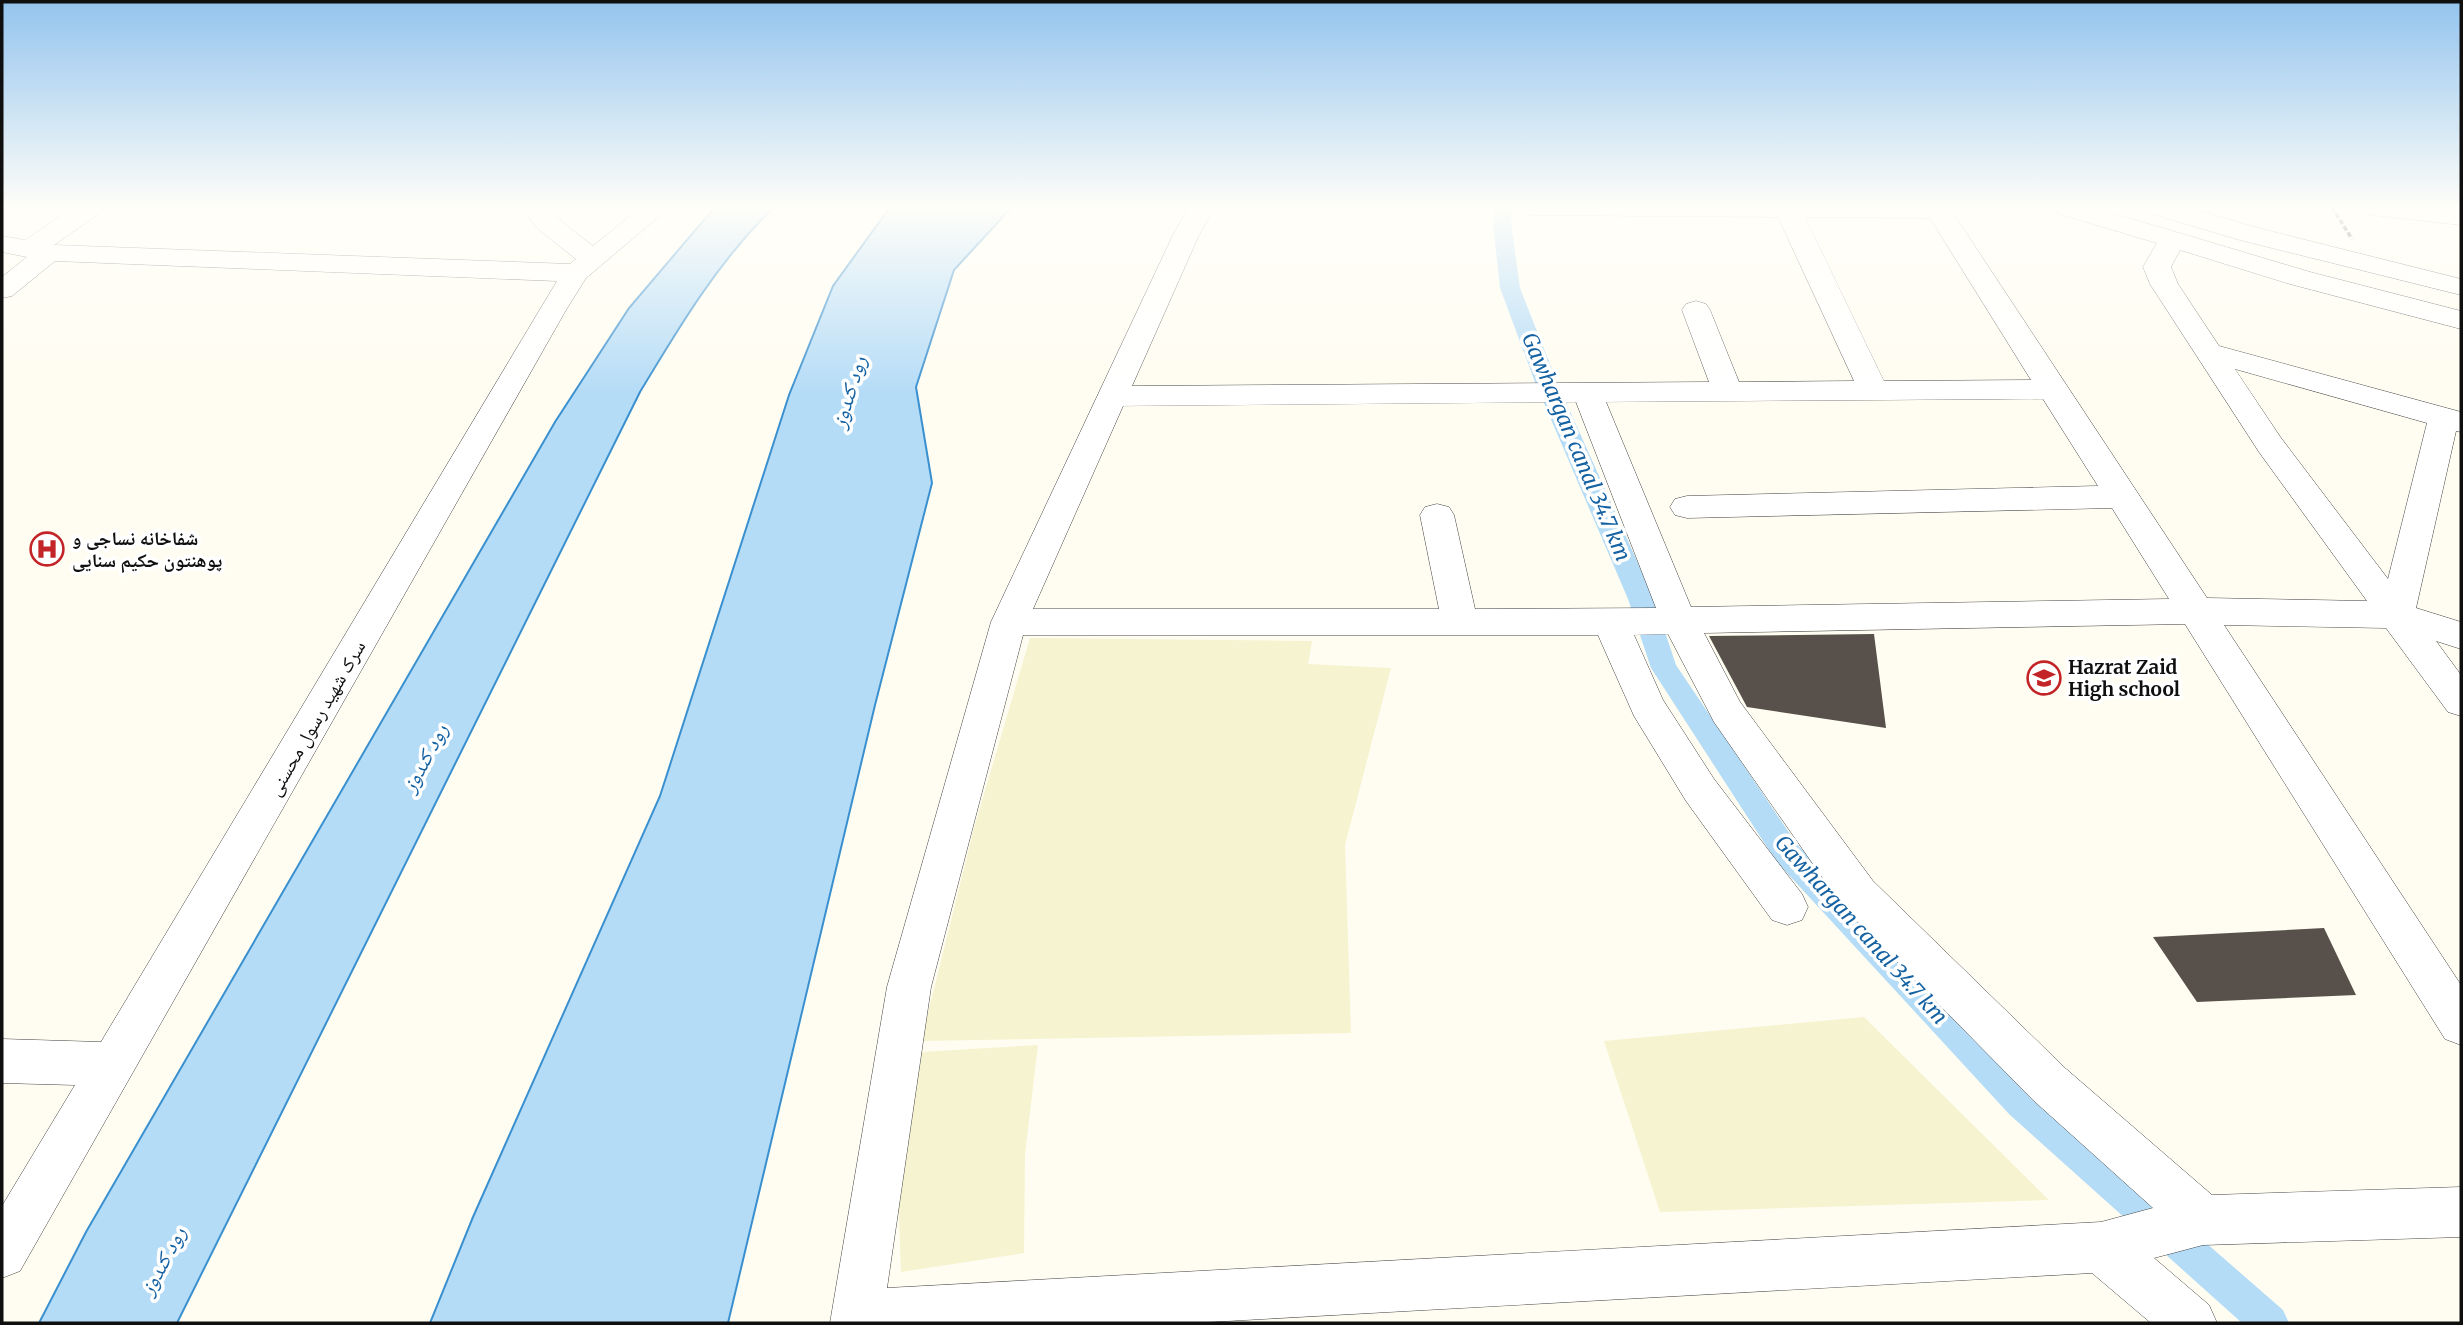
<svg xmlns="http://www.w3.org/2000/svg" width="2463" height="1325" viewBox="0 0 2463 1325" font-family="Merriweather,'Noto Naskh Arabic',serif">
<rect width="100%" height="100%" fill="#fffdf1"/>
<!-- farmland -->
<path fill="#f6f3d0" d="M1030 638 1312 641 1308 664 1391 668 1345 845 1351 1033 921 1041 974 828Z
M1864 1017 2049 1200 1660 1212 1604 1041Z
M1038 1045 1025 1154 1024 1253 901 1272 897 1164 921 1052Z"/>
<!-- water -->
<path fill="#b5dcf7" stroke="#3a90cf" stroke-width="2" d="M715 207H774C719 260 679 327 640 392L177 1323H39L86 1232 555 422 629 308Z
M890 207H1012L954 270 916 387 932 483 875 705 728 1323H430L473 1217 660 796 789 395 833 286Z"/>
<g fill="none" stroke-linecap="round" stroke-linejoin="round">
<!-- canal -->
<path fill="#b5dcf7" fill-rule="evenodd" d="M1495 207H1513L1511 223 1520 288 1557 382 1654 599 1676 665 1796 843 2033 1092 2283 1310 2289 1323H2242L2009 1114 1776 861 1651 668 1628 599 1535 382 1500 288 1493 223Z"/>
</g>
<!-- building -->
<path fill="#58504b" d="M1874 634 1886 728 1747 707 1709 636Z
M2324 928 2356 995 2197 1002 2153 937Z"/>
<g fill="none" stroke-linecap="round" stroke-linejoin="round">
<defs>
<path id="minor" d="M74 207H104L100 213 54 245 570 264 576 259 539 230 520 207H547L557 218 593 246 641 207H670L586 278 566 310 20 1271 2 1278V1206L75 1085 2 1083V1039L101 1042 557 281 55 261 12 296 2 298V277L27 257 2 252V236L25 240Z
M1189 207H1215L1199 235 1132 386 1709 382 1682 310 1686 304 1696 301 1706 304 1710 310 1739 382 1854 381 1778 217 1531 215 1522 213 1518 207H1949L2207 598 2367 601 2259 452 2150 284 2143 267 2157 243 2056 213 2052 207H2092L2310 272 2461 311V329L2290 284 2180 250 2171 267 2178 284 2219 346 2461 412V432L2456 431 2416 608 2461 622V649L2436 641 2461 675V716L2448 712 2386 628 2224 625 2461 985V1045L2445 1039 2185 624 1704 633 1740 702 1873 881 2065 1068 2212 1195 2461 1187V1237L2203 1245 2154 1258 2209 1305 2217 1323H2151L2092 1273 1191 1323H830L887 987 991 622 1173 235ZM1805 217 1930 218 2031 380 1884 381ZM2235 369 2427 423 2388 579 2281 438ZM2043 399 2098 486 1687 496 1675 499 1670 507 1675 515 1687 518 2112 508 2169 599 1691 607 1606 402ZM1576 402 1656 608 1475 609 1454 515 1449 507 1437 504 1425 507 1420 515 1439 609H1033L1123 406ZM1668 634 1714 722 1843 907 2033 1100 2153 1208 2101 1222 887 1288 931 987 1023 635H1598L1634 716 1686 801 1772 920 1787 925 1802 920 1808 907 1802 894 1714 779 1663 700 1634 635Z
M2145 207H2185L2258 228 2461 279V295L2240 240 2149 213Z
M2360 207 2461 209V225L2373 215 2364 213Z"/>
</defs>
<!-- minor casing -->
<use href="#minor" stroke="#424242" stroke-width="1"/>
<!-- path -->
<path stroke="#313131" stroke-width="3.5" stroke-dasharray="5 2.5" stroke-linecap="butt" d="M2332 207 2352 239"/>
<!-- minor -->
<use href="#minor" fill="#fff" fill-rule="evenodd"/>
</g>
<!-- sky -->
<linearGradient id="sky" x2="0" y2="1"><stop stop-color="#93c4ee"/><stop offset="0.53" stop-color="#fffef9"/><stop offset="1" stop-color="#fffef9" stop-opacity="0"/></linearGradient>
<rect width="2463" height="392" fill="url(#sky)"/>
<!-- icons -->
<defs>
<symbol id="hospital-ring" viewBox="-11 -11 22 22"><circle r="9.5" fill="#fff" stroke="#c22427" stroke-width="1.5"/><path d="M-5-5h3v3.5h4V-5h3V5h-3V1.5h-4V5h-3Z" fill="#c22427"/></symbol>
<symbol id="school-ring" viewBox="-11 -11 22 22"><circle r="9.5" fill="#fff" stroke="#c22427" stroke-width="1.5"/><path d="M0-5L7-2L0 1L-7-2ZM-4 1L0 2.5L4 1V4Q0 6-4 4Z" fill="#c22427"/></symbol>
</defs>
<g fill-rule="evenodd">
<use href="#hospital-ring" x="28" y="530" width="38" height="38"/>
<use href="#school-ring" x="2025" y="659" width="38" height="38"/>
</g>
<g text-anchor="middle" stroke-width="7" stroke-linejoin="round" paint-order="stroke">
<!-- poi labels -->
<g font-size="19" font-weight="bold" fill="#0f0f0f" stroke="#fff" text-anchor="start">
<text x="72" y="545">شفاخانه نساجی و<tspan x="72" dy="22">پوهنتون حکیم سنایی</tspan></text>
<text x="2068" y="674">Hazrat Zaid<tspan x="2068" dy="22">High school</tspan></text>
</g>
<!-- street labels -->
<g font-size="19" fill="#0f0f0f" stroke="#fff">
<text transform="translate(316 718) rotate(-60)" y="7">سرک شهید رسول محسنی</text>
</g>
<!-- water labels -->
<g font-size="21" font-style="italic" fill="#1562a3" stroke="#fff">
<text transform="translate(849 392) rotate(-73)" y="7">رود کندوز</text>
<text transform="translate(1576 447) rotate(67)" y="7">Gawhargan canal 34.7 km</text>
<text transform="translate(425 758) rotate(-62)" y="7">رود کندوز</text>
<text transform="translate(1861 930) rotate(48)" y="7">Gawhargan canal 34.7 km</text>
<text transform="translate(163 1261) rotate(-62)" y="7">رود کندوز</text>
</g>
</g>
<!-- border -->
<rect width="2463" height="1325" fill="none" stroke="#0f0f0f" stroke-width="7"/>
</svg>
